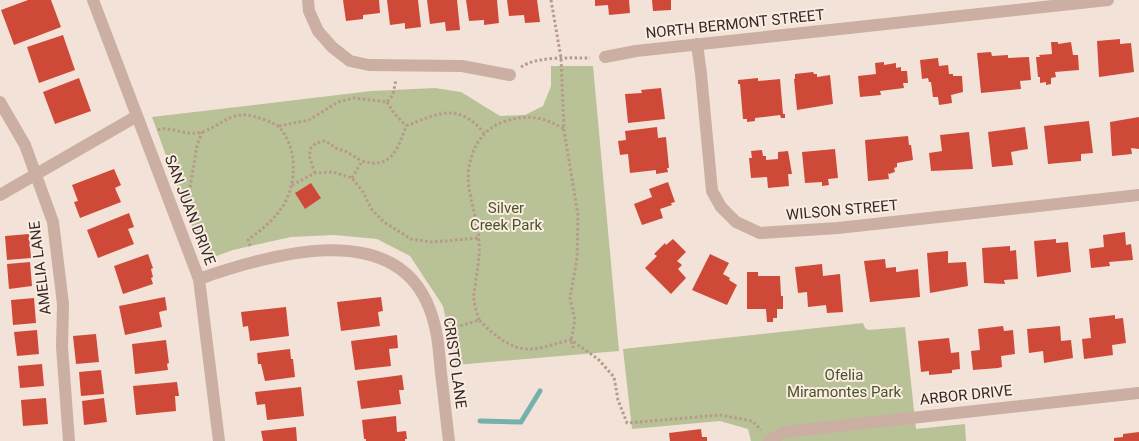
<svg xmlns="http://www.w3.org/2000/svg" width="1139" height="441" viewBox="0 0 1139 441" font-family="Roboto,sans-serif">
<rect width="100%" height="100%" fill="#f3e2d7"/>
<!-- green -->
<path fill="#b9c296" d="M551 66H593L619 351 456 365 443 306 410 256 377 239 334 235 291 237 233 250 214 257 202 254 152 117 371 91 435 88 461 92 500 116 525 115 543 106 551 86Z
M863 323 865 328 868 330 905 327 916 429 965 424 966 441H751L748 429 720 421 632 429 623 349Z"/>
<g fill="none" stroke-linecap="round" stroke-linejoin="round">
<!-- stream -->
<path stroke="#74b1ac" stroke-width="5" d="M480 421 521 422 540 391"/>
</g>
<!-- building -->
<path fill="#cf4938" d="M28 0H51L61 27 14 45 1 10Z
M343 0H379L380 13 363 15V19L346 21Z
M387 0H418L421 27 405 29V23L390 25Z
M427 0H457L460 30 446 31 445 22 430 24Z
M466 0H497L499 23 484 25V20L469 21Z
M507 0H537L540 22 525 23 524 15 509 16Z
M595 0H629L630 13 609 15 608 5 595 6Z
M652 0H671V10L653 11Z
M63 35 75 70 39 83 27 47Z
M1120 39V44L1131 43 1134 72 1099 77 1097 41Z
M1051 42H1058V44L1071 42 1073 55H1078L1079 70 1055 72 1056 77 1051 78V84L1046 85V82L1040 83V77H1038L1036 57H1040L1039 55 1052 54Z
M991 52 992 56 1008 55V58L1029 57 1031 80 1020 81 1021 89 981 93 977 53Z
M938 58 939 66 948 65 949 74H953V76H962L963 92 951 95 952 103 939 105 938 97H933L931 82H929L928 78 922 79 920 60Z
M884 62V65L896 63V68L901 67V71H907L908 83H903L904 88 880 91 881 95 860 97 858 76 876 74 875 63Z
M813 72 814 74H817V77L830 75 833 104 797 110 794 79H795V74Z
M79 78 91 111 55 124 43 92Z
M758 78V81L780 79 783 114H785V118H781L780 115 755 118V121L747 122V119H743L740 84H738V80Z
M661 88 665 119 628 123 625 94 642 93 641 90Z
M1139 117V149L1131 148 1132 154 1112 156 1110 122Z
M1089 121 1093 153 1081 154V161L1048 164 1044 126Z
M657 127 658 138 666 137 669 168H667L668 172 656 174V170L630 173 628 154 620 155 618 141 626 140 625 131Z
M1025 127 1028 149 1011 152 1013 165 992 167 988 132Z
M969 132 973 169 931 171 929 153 942 151 940 135Z
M908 136 909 145H911L913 160 897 163V167L894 168 895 172 889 174 888 173 889 179 868 181 865 140Z
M835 149 838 178 828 179 829 185 822 186V182L805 183 802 152Z
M762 150 763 156H766V160L778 159V152L788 151 792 174H788L789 186 768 188 767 177 751 178 749 158H752L751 151Z
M114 169 121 185 115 188 121 202 80 218 74 202 78 201 72 185Z
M668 182 675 202 671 203 672 205 660 209 663 218 642 225 634 204 652 197 649 189Z
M311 183 321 198 305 209 295 193Z
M129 213 134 227 128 229 134 244 98 258 87 230Z
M1125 232 1126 245 1131 244 1133 260 1109 262 1110 266 1091 268 1089 249 1104 247 1103 235Z
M29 234 31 258 7 260 5 236Z
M673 239 686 252 677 261 682 265 678 269 686 278 671 294 645 268 657 256 654 254 665 243 666 245Z
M1056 239V243L1068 242 1071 272 1037 277 1034 241Z
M1010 246V251L1016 250 1018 279 1004 280 1005 284 984 283 982 248Z
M948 251V263L966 262 968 286 930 293 927 253Z
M148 254 153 268 151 269 153 277 151 278 153 284 123 294 114 266Z
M710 254 729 263 723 274 730 278 729 280 737 285 727 305 692 290Z
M885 259 886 268 896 267V272L918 269 920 297 870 302 864 261Z
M30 262 32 286 9 289 7 264Z
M822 264 823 276 840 274 843 312 827 313 826 305 808 307 807 292 798 293 795 267Z
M747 272H758V276H780L781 296H783V309H777V318H773V322H767L766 309H747Z
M165 297 167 310 159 312 162 327 125 335 119 306Z
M381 297 383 311 378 312 380 326 341 331 337 302Z
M34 298 36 323 13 325 11 300Z
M286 307 289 336 250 341 248 326 243 327 241 312Z
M1115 315V319L1123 318 1126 343 1112 345 1113 355 1084 359 1082 339 1091 338 1089 318Z
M1003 326 1004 331 1013 330 1015 354 1001 356 1002 367 998 368 973 370 971 351 980 350 978 329Z
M1060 326 1061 341 1071 340 1073 358 1044 363 1043 351 1029 353 1027 329Z
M37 330 39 354 17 356 14 332Z
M96 334 99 362 76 364 73 336Z
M397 335 398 348 389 349 391 366 355 370 351 341Z
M949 338 951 353 959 352 960 369 952 370V373L929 375V371L921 372 918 341Z
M166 340 169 363 167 364 168 370 135 374 132 344Z
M290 349 291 359H293L295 377 265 381 261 364H258L257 353Z
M42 364 44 386 20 388 18 366Z
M101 370 104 394 81 396 79 372Z
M402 375 404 390H399L401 404 361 409 357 381Z
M177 382 179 396H175L176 411 136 415 133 386Z
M301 387 304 416 267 420 265 404 257 405 255 392Z
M46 398 48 424 23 426 21 400Z
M104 398 107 422 84 425 82 401Z
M396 416 397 432 406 431 407 439H405V441H366V439H364L362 420Z
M296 427 297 441H263L261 431Z
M701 429 702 437H707V441H670L669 433Z
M1139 432V441H1114V438L1123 437V434Z"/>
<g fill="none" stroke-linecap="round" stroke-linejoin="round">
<!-- path -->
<path stroke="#b7998c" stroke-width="3" stroke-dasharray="2.5 2.5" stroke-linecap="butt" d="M551 0 561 58 564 130 578 215 577 258 570 298 575 320 571 340 573 348
M521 67C537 56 571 58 590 58
M387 102 394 113 406 126
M279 126 309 120 338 102 354 98 387 102 393 95 396 79
M158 130C168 125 187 137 202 132 218 127 229 113 248 115 255 116 275 123 279 127 298 148 297 183 283 206 274 220 261 230 248 240L251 248
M315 173 309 155 311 148 316 143 324 141 331 144 335 148 345 151 362 161
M352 178 362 161C391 170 398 149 406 126 439 113 458 102 484 133
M292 185 315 173 333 172 352 178 363 192 372 210 384 222 411 239 432 242 479 238
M185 200 188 199 197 146 202 132
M479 320C477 313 474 305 474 298 473 292 476 285 476 279 478 266 480 254 479 241 478 223 472 206 469 188 465 161 477 129 506 121 529 114 543 117 564 129
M451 329 479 320C493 334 511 351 533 349 546 348 558 342 571 340L598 359 614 377 618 400 627 423 720 415 752 421 761 430"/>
<!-- minor -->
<path stroke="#cbafa2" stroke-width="12" d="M93 0 199 279 219 441
M308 0 309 11 318 31 332 47 350 61 369 65 462 66 510 75
M697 44 701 74 712 191 721 207 736 222 760 233 838 228 1139 195
M605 57 636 51 1108 0
M0 102 25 145 53 222 63 304 62 347 69 441
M0 195 137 116
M199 279C267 255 396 216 430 310 438 331 439 352 441 373 444 396 446 418 449 441
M769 441 784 432 1139 393"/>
</g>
<g text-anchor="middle" stroke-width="4" stroke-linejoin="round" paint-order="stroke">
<!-- street labels -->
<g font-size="15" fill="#352825" stroke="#faece3">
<text transform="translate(735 24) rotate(-6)" y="5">NORTH BERMONT STREET</text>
<text transform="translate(190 210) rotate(69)" y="5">SAN JUAN DRIVE</text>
<text transform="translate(842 210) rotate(-5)" y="5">WILSON STREET</text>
<text transform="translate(40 268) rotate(-97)" y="5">AMELIA LANE</text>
<text transform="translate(455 363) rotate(82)" y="5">CRISTO LANE</text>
<text transform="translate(966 395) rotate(-6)" y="5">ARBOR DRIVE</text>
</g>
<!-- park labels -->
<g font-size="15" fill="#4a5527" stroke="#faece3">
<text x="506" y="213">Silver<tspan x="506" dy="17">Creek Park</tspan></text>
<text x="844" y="380">Ofelia<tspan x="844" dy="17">Miramontes Park</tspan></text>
</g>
</g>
</svg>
